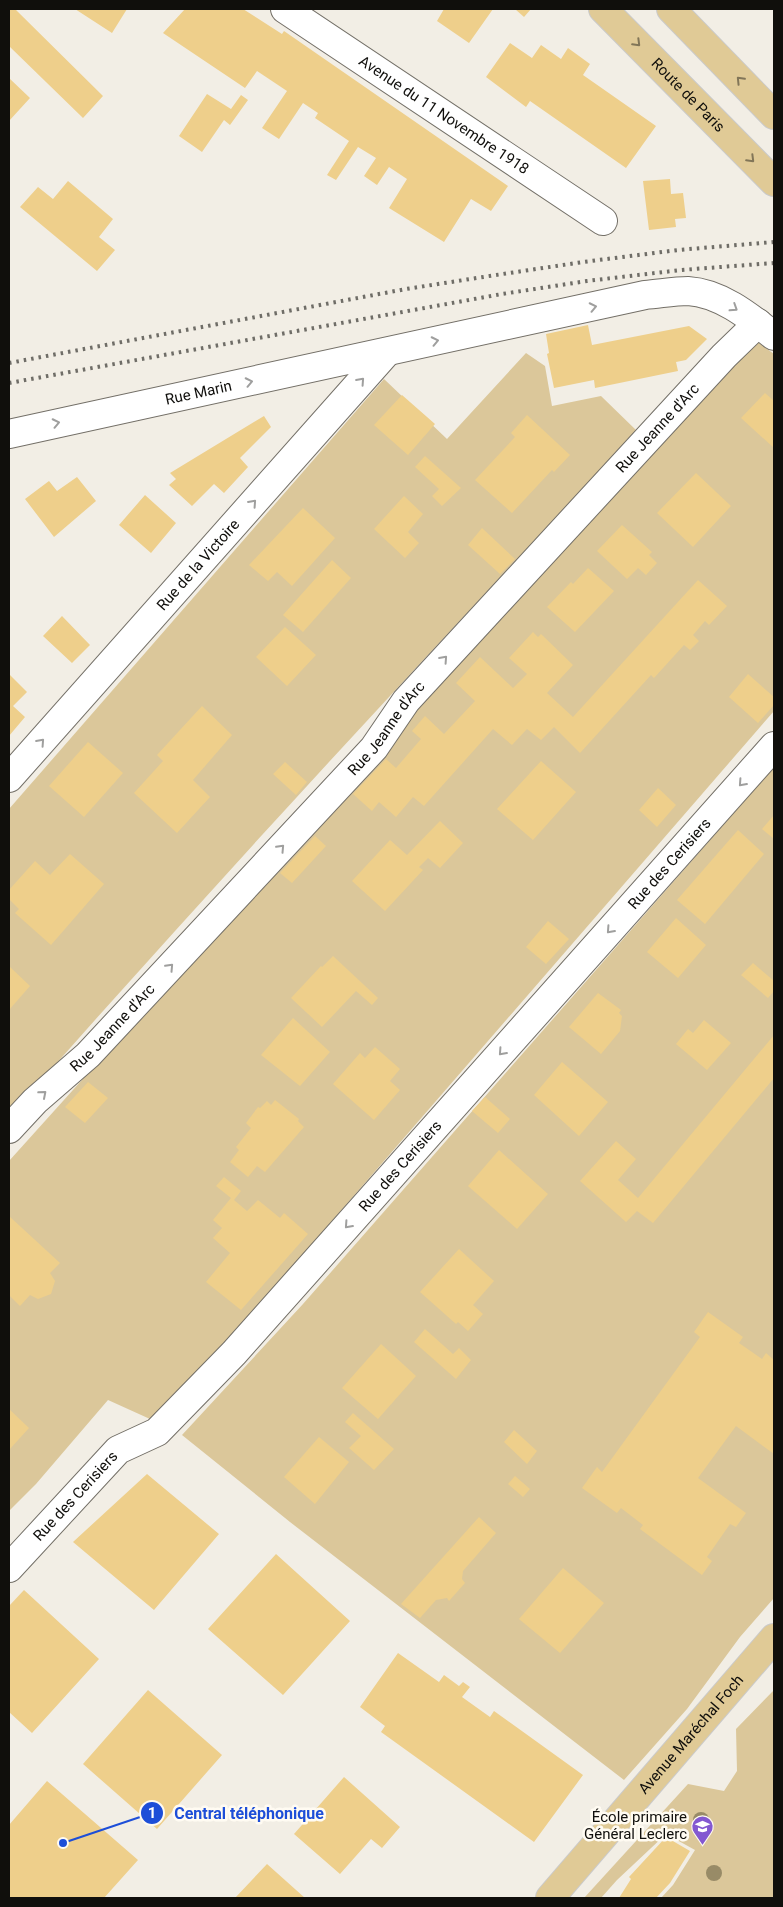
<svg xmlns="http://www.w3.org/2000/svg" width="783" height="1907" viewBox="0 0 783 1907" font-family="Roboto,sans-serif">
<rect width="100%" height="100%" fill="#f2eee5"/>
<!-- green -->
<path fill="#dbc79a" d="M751 337 774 354V711L169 1409 150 1419 108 1400 36 1484 9 1511V1161Z
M526 353 545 366 552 406 601 396 637 431C425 657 214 884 9 1117V809L384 379 447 439Z
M774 767V1598L740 1637 687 1709 624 1780 290 1522 182 1435 303 1304Z
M774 1690V1898H661L673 1885 695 1850 666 1834 617 1880 601 1898H584L688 1784 724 1791 737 1771 736 1729Z"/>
<!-- building -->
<path fill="#eecf8b" d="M9 9H15L103 96 83 118 9 46Z
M75 9H127L112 33Z
M185 9H243L282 34 284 31 508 186 491 211 471 199 444 242 389 208 407 179 389 167 377 185 364 176 376 158 358 147 336 180 327 175 349 141 315 118 318 113 303 103 279 139 262 128 287 91 257 71 245 88 163 33Z
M444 9H493L469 43 437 21Z
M515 9H531L524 17Z
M510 43 532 58 541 45 561 59 568 48 590 64 583 75 656 126 626 168 530 101 526 107 486 77Z
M9 78 30 98 9 121Z
M207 94 231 109 241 95 248 100 230 125 224 120 202 152 179 136Z
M670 179 671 194 683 193 686 218 675 219 676 227 649 230 643 181Z
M68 181 113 219 99 237 115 250 97 271 20 207 38 187 53 199Z
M588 325 592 345 689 326 707 339 686 360 676 362 678 371 595 388 594 380 554 388 547 354 549 353 546 334Z
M765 393 774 401V448L741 418Z
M402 395 435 424 408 455 374 425Z
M527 415 570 455 554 472 552 470 512 513 475 480 515 437 511 433Z
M264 416 271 427 240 458 248 467 224 493 214 484 192 506 169 485 176 479 170 473Z
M425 456 461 488 442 506 432 496 439 489 415 467Z
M696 473 731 506 693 547 657 513Z
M77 477 96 501 54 537 25 499 49 481 57 491Z
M145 495 176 523 151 553 119 525Z
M404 496 423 514 408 532 419 543 405 558 374 529Z
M303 508 335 538 292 586 277 572 268 581 249 565Z
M622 525 652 552 649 555 657 563 646 575 638 568 627 579 597 551Z
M482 528 515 559 500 574 468 545Z
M332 560 351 578 303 632 283 615Z
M588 568 614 591 575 632 547 607 571 582 573 584Z
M698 580 727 606 709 625 705 621 693 635 699 641 690 650 684 645 654 678 651 675 580 753 554 727 541 740 527 729 512 745 493 729 424 806 413 797 396 817 379 802 372 811 353 794 386 759 396 768 421 739 412 731 425 716 444 734 475 701 456 683 480 657 513 688 527 674 509 658 533 632 538 637 541 634 573 665 547 693 573 717Z
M62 616 90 645 72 663 43 636Z
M285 627 316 655 287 686 256 657Z
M9 674 27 692 13 706 25 717 9 736Z
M748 674 774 697V705L758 723 729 697Z
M202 706 232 735 193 780 210 797 177 833 134 793 163 761 157 755Z
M88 742 123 773 84 817 49 786Z
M541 761 576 792 533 840 497 809Z
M285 762 307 782 296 795 273 774Z
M658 788 676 805 657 827 639 810Z
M774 815V839L762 829Z
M440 821 463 843 440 868 428 858 419 867 423 870 385 911 352 881 390 840 407 855Z
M738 830 764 854 705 924 677 900Z
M315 836 326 846 292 883 280 873Z
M70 854 104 884 51 945 15 913 19 909 9 899V890L35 861 50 875Z
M676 918 706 945 678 978 647 952Z
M548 921 569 939 546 964 526 947Z
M333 956 378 998 372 1005 356 991 322 1027 291 998 321 966 322 967Z
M753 963 774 981V991L768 998 741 975Z
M9 966 30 986 9 1010Z
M598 993 621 1010 619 1013 622 1016 620 1031 601 1054 569 1027Z
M293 1018 330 1052 300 1086 261 1055Z
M704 1020 731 1043 707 1070 676 1044 688 1029 693 1033Z
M774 1035V1078L653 1223 637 1211 626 1222 580 1181 616 1141 636 1159 618 1180 638 1198Z
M375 1047 400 1069 390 1081 400 1090 374 1120 333 1084 360 1053 365 1058Z
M562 1062 608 1102 579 1136 534 1095Z
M88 1082 108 1098 85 1123 65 1107Z
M485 1097 510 1119 498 1133 472 1111Z
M275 1100 299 1119 298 1121 304 1127 265 1172 257 1166 248 1177 230 1162 239 1150 236 1147 251 1128 246 1123 258 1107 260 1108 267 1101 271 1105Z
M499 1150 548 1194 517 1229 468 1186Z
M224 1177 241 1191 234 1200 247 1211 258 1200 280 1218 284 1213 308 1234 241 1310 206 1282 230 1253 213 1238 222 1228 213 1220 231 1198 216 1186Z
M9 1216 60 1263 50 1273 55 1281 51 1294 38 1299 30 1295 20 1306 9 1295Z
M459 1249 494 1281 473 1305 483 1314 468 1331 458 1322 456 1324 420 1292Z
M708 1312 743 1337 739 1343 762 1359 766 1353 774 1360V1454L736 1426 698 1478 746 1513 736 1527 730 1524 707 1557 712 1561 702 1575 640 1529 643 1525 621 1508 617 1513 582 1488 597 1467 602 1472 700 1337 694 1332Z
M425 1329 453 1354 459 1348 471 1360 456 1379 414 1342Z
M381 1344 416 1376 378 1419 342 1388Z
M9 1409 29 1428 9 1450Z
M353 1413 394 1449 374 1470 349 1448 361 1436 345 1422Z
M514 1430 537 1451 527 1464 504 1442Z
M319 1437 349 1462 315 1504 284 1477Z
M147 1474 219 1534 154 1610 73 1542Z
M515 1476 530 1489 523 1497 508 1484Z
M479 1517 496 1533 463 1571 462 1579 465 1583 449 1601 447 1598 436 1600 420 1618 401 1604Z
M276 1554 350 1621 283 1695 208 1629Z
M563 1568 604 1603 560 1653 519 1619Z
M24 1590 99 1659 32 1733 9 1712V1606Z
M398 1653 439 1682 444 1675 459 1686 463 1682 470 1687 462 1697 490 1717 494 1711 583 1775 534 1842 381 1732 385 1726 360 1707Z
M148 1690 222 1755 157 1829 83 1764Z
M344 1777 400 1827 382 1848 371 1839 340 1874 294 1834Z
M47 1781 138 1860 104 1898H9V1825Z
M666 1837 690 1851 670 1883 656 1898H619L631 1879 629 1877Z
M267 1864 305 1898H235Z"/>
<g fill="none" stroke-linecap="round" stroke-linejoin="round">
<defs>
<g id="minor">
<path id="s1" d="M285 9 603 221"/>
<path id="s2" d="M9 434 645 295C659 294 674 291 688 291 721 293 750 317 774 336"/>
<path id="s3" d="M9 778 387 352"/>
<path id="s4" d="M9 1129 35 1101 88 1055 374 748 406 701 724 356 758 323"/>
<path id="s5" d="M9 1568 118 1450 157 1432 234 1353 774 746"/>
</g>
<g id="major">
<path id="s6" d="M603 9 774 182"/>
<path d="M671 9 774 115"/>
<path id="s7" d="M550 1898 774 1638"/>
</g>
</defs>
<!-- minor casing -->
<use href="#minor" stroke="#736f67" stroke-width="30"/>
<!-- major casing -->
<use href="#major" stroke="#cacaca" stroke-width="30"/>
<!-- minor -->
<use href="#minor" stroke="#fff" stroke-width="28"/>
<!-- major -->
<use href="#major" stroke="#e0ca96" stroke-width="28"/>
<!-- rail -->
<path stroke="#6f6d67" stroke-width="4" stroke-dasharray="2.5 5" stroke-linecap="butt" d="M9 363 406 289 496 275 583 262 678 250 774 242
M9 383 502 294 587 281 681 270 774 263"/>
</g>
<!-- trees -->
<g fill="#988b67">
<circle cx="701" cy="1820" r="8"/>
<circle cx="714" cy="1873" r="8"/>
</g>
<!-- one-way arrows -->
<defs><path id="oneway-chevron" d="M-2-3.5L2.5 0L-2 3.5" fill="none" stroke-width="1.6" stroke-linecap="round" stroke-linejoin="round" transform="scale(1.25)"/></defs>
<g stroke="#827658">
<use href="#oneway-chevron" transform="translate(637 43) rotate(45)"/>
<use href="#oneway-chevron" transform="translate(740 80) rotate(-134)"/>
<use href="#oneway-chevron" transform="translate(751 159) rotate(45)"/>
</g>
<g stroke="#9f9f9e">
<use href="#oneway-chevron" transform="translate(593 307) rotate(-12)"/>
<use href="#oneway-chevron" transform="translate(734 308) rotate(33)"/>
<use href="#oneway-chevron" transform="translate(435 341) rotate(-12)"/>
<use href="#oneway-chevron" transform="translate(361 381) rotate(-48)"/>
<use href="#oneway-chevron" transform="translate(249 382) rotate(-12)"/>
<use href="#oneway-chevron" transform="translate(56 423) rotate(-12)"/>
<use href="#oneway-chevron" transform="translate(253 503) rotate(-48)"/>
<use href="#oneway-chevron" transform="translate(444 659) rotate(-48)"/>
<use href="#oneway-chevron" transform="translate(41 742) rotate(-48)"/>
<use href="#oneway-chevron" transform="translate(742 783) rotate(132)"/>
<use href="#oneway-chevron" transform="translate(281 848) rotate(-47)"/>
<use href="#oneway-chevron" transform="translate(610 930) rotate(132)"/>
<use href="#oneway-chevron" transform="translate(170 967) rotate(-47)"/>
<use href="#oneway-chevron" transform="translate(502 1052) rotate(132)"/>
<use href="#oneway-chevron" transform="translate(43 1094) rotate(-41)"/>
<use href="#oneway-chevron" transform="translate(348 1225) rotate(132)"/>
</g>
<!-- icons -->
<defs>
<symbol id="school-pin" viewBox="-11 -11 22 30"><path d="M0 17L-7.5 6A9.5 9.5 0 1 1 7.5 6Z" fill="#8358d1" stroke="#fffbf2"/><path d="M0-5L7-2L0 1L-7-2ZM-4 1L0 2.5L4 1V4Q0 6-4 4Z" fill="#fff"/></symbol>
</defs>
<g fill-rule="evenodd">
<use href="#school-pin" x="690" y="1814" width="25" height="34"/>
</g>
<g text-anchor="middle" stroke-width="5" stroke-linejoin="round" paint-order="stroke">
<!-- street labels -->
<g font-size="15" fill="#100f0c" stroke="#fffbf2">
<text dy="5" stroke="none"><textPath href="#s6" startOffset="121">Route de Paris</textPath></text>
<text dy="5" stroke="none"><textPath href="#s1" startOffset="191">Avenue du 11 Novembre 1918</textPath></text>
<text dy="5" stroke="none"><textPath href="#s2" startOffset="194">Rue Marin</textPath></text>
<text dy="5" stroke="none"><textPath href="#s4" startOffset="956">Rue Jeanne d'Arc</textPath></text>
<text dy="5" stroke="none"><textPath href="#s3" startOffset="285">Rue de la Victoire</textPath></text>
<text dy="5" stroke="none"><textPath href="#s4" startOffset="551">Rue Jeanne d'Arc</textPath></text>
<text dy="5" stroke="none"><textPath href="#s5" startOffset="969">Rue des Cerisiers</textPath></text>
<text dy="5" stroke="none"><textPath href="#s4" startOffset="145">Rue Jeanne d'Arc</textPath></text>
<text dy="5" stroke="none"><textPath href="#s5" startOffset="564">Rue des Cerisiers</textPath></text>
<text dy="5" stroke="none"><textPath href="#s5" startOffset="98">Rue des Cerisiers</textPath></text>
<text dy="5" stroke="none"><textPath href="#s7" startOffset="216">Avenue Maréchal Foch</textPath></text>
</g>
<!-- poi labels -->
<g font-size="15" fill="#100f0c" stroke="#fffbf2" text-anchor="end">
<text x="687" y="1822">École primaire<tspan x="687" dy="17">Général Leclerc</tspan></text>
</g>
</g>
<!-- callouts -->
<path fill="none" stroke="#1d4ed8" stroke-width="2" d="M63 1843L152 1813"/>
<g fill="#1d4ed8" stroke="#fffbf2" stroke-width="2">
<circle cx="63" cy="1843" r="5"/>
<circle cx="152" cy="1813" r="12"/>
</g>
<g font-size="15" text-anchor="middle" font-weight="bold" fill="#fff">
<text x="152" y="1818">1</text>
</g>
<g font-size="16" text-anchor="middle" font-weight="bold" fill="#1d4ed8" stroke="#fffbf2" stroke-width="5" stroke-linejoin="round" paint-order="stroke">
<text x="249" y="1819">Central téléphonique</text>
</g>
<!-- border -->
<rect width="783" height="1907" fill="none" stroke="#100f0c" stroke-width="20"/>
</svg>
